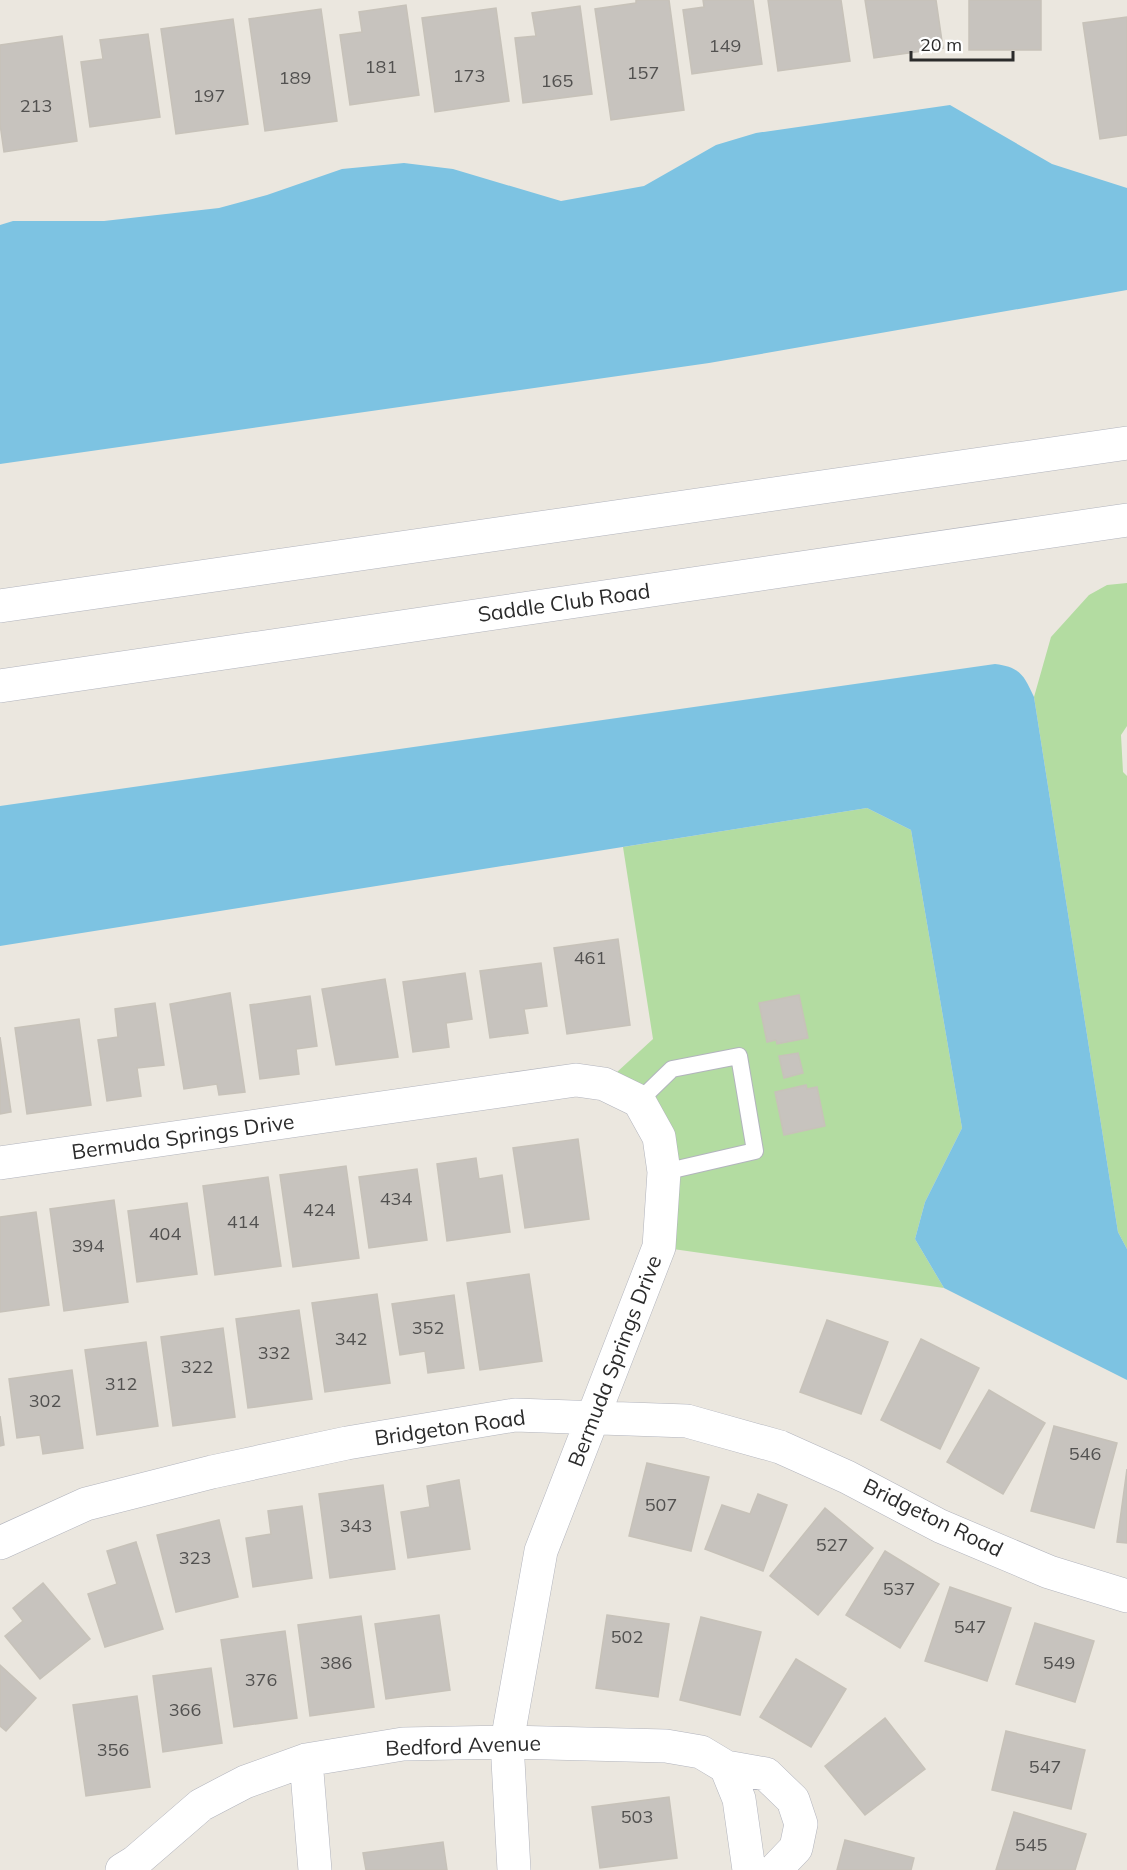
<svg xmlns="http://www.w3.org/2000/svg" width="1127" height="1870" viewBox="0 0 1127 1870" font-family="Mulish,sans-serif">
<rect width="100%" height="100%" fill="#ebe7df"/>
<!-- green -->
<path fill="#b3dca1" d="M1127 583V726L1121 735 1123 772 1127 776V1249L1118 1232 1034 697 1051 637 1089 595 1107 585Z
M867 808 911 830 962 1128 925 1202 915 1239 944 1288 659 1247V1137L604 1084 653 1039 623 847Z"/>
<!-- water -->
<path fill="#7dc3e2" d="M950 105 1052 164 1127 188V290L709 363 0 464V225L13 221H104L219 208 267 195 342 169 404 163 453 169 561 201 644 186 716 145 756 133Z
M995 664C1020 667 1024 675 1034 697L1118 1232 1127 1249V1380L944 1288 915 1239 925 1202 962 1128 911 830 867 808 0 946V806Z"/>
<!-- building -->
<path fill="#c7c3be" stroke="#c7c2b9" stroke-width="1.5" d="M636 0H669L684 110 611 120 595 9 636 3Z
M703 0H753L762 64 692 74 683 10 704 7Z
M768 0H841L850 61 778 71Z
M865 0H936L943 48 874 58Z
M969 0H1041V50H969Z
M406 5 419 95 350 105 340 35 362 32 359 12Z
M580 6 592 94 523 103 515 38 536 36 532 13Z
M496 8 509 101 435 112 422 18Z
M321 9 337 121 265 131 249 19Z
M1127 17V135L1100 139 1083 23Z
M233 19 248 124 176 134 161 29Z
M148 34 160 117 90 127 81 62 103 59 100 40Z
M62 36 77 141 4 152 0 124V45Z
M618 939 630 1025 567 1034 554 948Z
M541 963 547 1006 524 1009 528 1033 490 1038 480 971Z
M465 973 472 1019 446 1023 449 1047 413 1052 403 982Z
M385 979 398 1057 336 1065 322 989Z
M230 993 245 1092 219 1095 217 1084 184 1089 170 1004Z
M799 995 808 1038 777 1044 776 1040 767 1042 759 1003Z
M310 996 317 1046 296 1049 299 1074 260 1079 250 1005Z
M155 1003 164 1065 137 1068 141 1096 107 1101 98 1040 118 1037 115 1009Z
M79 1019 91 1105 27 1114 15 1028Z
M0 1037 11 1112 0 1114Z
M798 1053 803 1073 784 1078 779 1056Z
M806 1085 807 1089 817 1087 825 1126 784 1135 775 1092Z
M578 1139 589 1219 525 1228 513 1148Z
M476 1158 479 1179 502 1175 510 1232 447 1241 437 1164Z
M346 1166 359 1258 293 1267 280 1175Z
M417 1169 427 1240 369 1248 359 1177Z
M268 1177 281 1266 215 1275 203 1186Z
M114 1200 128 1302 64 1311 50 1209Z
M187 1203 197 1274 137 1282 128 1211Z
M36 1212 49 1305 0 1312V1217Z
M529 1274 542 1361 480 1370 467 1283Z
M377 1294 390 1383 325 1392 312 1303Z
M454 1295 464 1368 428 1373 425 1351 400 1355 392 1304Z
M299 1310 312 1399 248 1408 236 1319Z
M827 1320 888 1342 861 1414 800 1392Z
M223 1328 235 1417 173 1426 161 1337Z
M921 1339 979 1368 940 1449 881 1420Z
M146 1342 158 1426 97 1435 85 1350Z
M72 1370 83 1448 43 1454 40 1435 17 1438 9 1379Z
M989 1390 1045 1423 1003 1494 947 1462Z
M0 1416 4 1445 0 1446Z
M1054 1426 1117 1443 1094 1528 1031 1511Z
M647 1463 709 1477 691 1551 629 1536Z
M1127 1469V1543L1117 1542Z
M459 1480 470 1549 408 1558 401 1512 430 1507 427 1486Z
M383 1485 395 1569 330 1578 319 1494Z
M758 1494 787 1505 763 1571 705 1549 722 1505 750 1514Z
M302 1506 312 1578 253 1587 246 1538 271 1534 268 1511Z
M825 1508 873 1548 818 1615 770 1576Z
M219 1520 238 1597 176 1612 157 1535Z
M136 1542 163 1629 105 1647 88 1594 117 1584 107 1551Z
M885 1551 939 1584 900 1648 846 1615Z
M43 1583 90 1639 40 1679 5 1636 23 1621 13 1608Z
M950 1587 1011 1608 987 1681 925 1661Z
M439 1615 450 1690 386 1699 375 1624Z
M607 1615 669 1624 658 1697 596 1688Z
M361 1616 374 1707 310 1716 298 1625Z
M701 1617 761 1632 740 1715 680 1700Z
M1035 1623 1094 1641 1075 1702 1016 1684Z
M285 1631 297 1718 234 1727 221 1640Z
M796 1659 846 1689 811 1747 760 1717Z
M0 1665 36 1698 6 1731 0 1726Z
M211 1668 222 1743 163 1752 153 1676Z
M137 1696 150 1787 86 1796 73 1705Z
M885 1718 925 1769 865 1815 825 1766Z
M1006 1731 1085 1750 1071 1809 992 1790Z
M669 1797 677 1858 600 1868 592 1807Z
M1014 1812 1086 1834 1075 1870H996Z
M845 1840 914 1858 911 1870H837Z
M443 1842 447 1870H366L363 1853Z"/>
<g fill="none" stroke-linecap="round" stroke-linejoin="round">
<defs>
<path id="service" d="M639 1101 672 1069 739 1056 755 1151 664 1172"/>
<path id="minor" d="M0 1163 576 1080 604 1084 639 1101 659 1137 664 1172 659 1247 541 1551 507 1742 514 1870
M0 1543 86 1504 212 1472 347 1443 515 1415 687 1421 780 1447 847 1477 940 1526 1049 1572 1127 1596
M306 1760 315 1870
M726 1767 766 1774 793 1800 801 1824 796 1848 775 1870
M122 1870 135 1862 201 1805 245 1782 306 1760 403 1744 507 1742 666 1746 701 1752 726 1767 739 1799 749 1870"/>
<path id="tertiary" d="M0 606 1127 443
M0 686 1127 520"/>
</defs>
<!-- service casing -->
<use href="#service" stroke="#b2b4bd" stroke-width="18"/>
<!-- minor casing -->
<use href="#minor" stroke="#b2b4bd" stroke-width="34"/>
<!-- tertiary casing -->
<use href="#tertiary" stroke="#b2b4bd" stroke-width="34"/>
<!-- service -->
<use href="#service" stroke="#fff" stroke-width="16"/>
<!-- minor -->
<use href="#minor" stroke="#fff" stroke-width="33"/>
<!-- tertiary -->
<use href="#tertiary" stroke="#fff" stroke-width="33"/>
</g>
<g text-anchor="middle" stroke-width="4.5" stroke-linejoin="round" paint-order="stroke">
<!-- number labels -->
<g font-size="18" fill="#525150">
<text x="725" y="52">149</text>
<text x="381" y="73">181</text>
<text x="643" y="79">157</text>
<text x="469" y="82">173</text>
<text x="295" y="84">189</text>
<text x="557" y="87">165</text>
<text x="209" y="102">197</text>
<text x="36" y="112">213</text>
<text x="590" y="964">461</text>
<text x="396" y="1205">434</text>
<text x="319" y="1216">424</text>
<text x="243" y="1228">414</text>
<text x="165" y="1240">404</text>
<text x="88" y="1252">394</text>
<text x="428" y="1334">352</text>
<text x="351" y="1345">342</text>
<text x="274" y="1359">332</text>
<text x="197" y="1373">322</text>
<text x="121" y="1390">312</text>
<text x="45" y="1407">302</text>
<text x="1085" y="1460">546</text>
<text x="661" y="1511">507</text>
<text x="356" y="1532">343</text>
<text x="832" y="1551">527</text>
<text x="195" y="1564">323</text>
<text x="899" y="1595">537</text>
<text x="970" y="1633">547</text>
<text x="627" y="1643">502</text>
<text x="336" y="1669">386</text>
<text x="1059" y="1669">549</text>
<text x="261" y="1686">376</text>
<text x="185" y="1716">366</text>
<text x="113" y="1756">356</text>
<text x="1045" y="1773">547</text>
<text x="637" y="1823">503</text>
<text x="1031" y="1851">545</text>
</g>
<!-- street labels -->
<g font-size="21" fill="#2b2b2b" stroke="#fff">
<text transform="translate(564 603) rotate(-8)" y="7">Saddle Club Road</text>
<text transform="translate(183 1137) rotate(-8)" y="7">Bermuda Springs Drive</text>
<text transform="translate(615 1361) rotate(-69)" y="7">Bermuda Springs Drive</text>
<text transform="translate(450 1428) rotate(-8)" y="7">Bridgeton Road</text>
<text transform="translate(933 1518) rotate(26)" y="7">Bridgeton Road</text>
<text transform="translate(463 1746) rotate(-2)" y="7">Bedford Avenue</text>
</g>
</g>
<!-- scale -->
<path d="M911 51v9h102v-9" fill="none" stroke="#2b2b2b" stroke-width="3"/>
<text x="920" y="51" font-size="18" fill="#2b2b2b" stroke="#ffffff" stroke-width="4.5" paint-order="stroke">20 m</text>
</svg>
